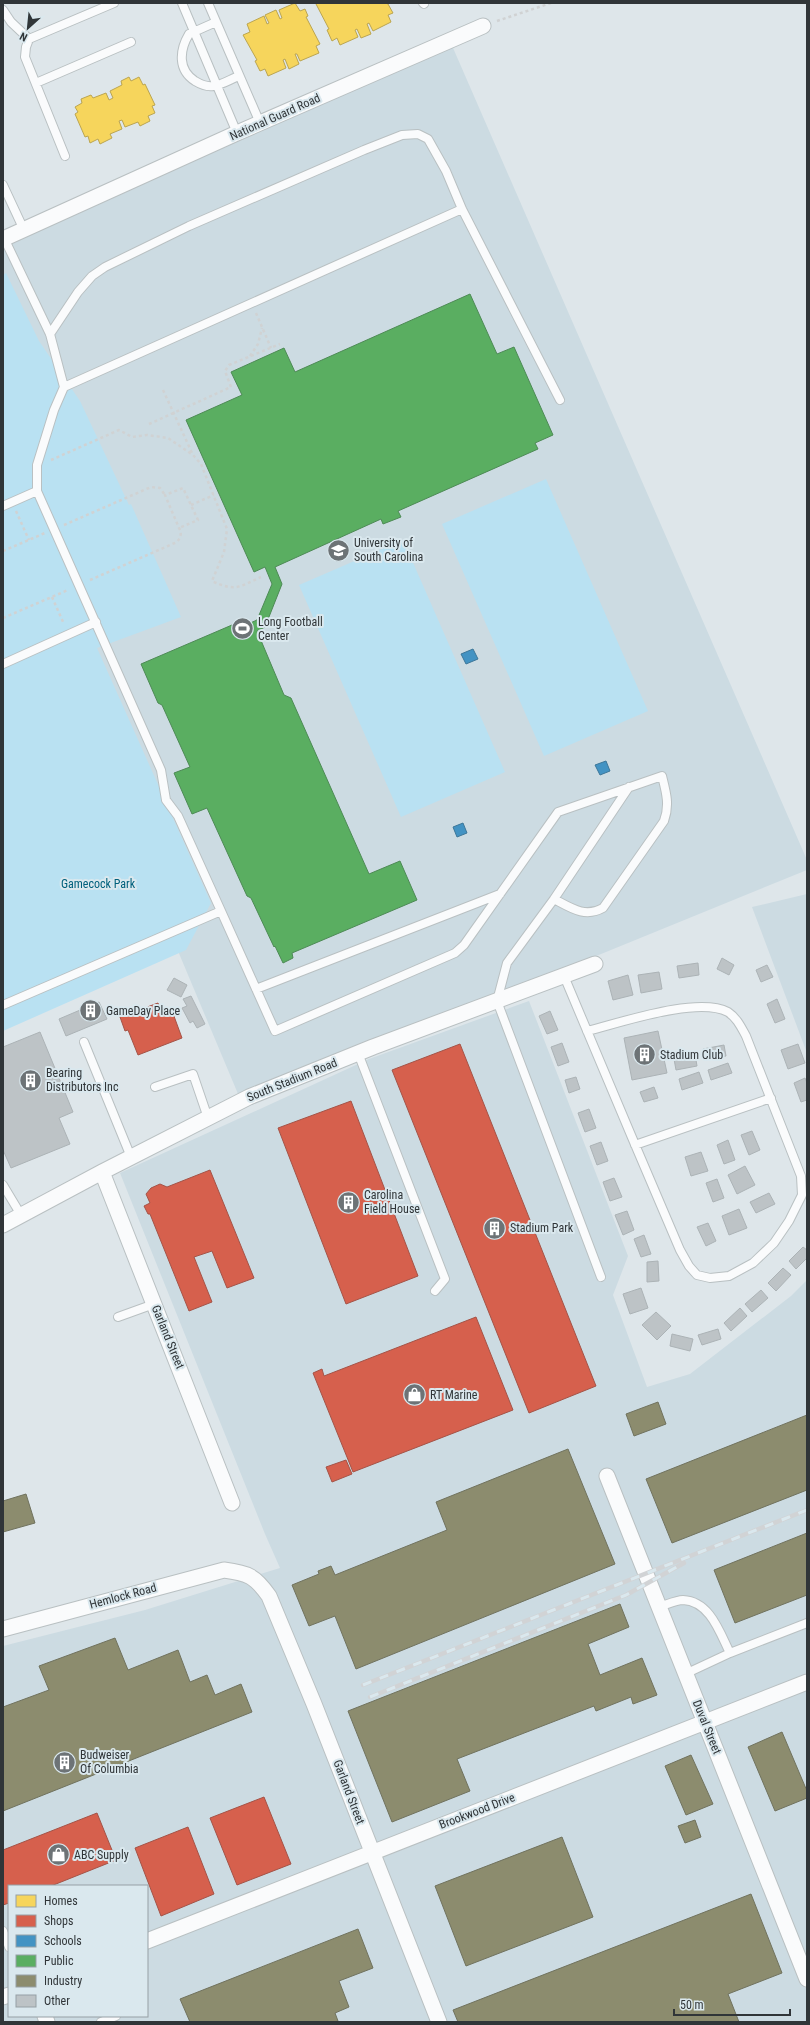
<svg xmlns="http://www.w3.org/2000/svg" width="810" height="2025" viewBox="0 0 810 2025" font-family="'Roboto Condensed',sans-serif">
<rect width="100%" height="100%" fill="#dee6ea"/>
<!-- built -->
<path fill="#ccdbe2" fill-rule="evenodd" d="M450 41 807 860V870L241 1101 170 932 3 1005V241Z
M807 894V1053L752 907Z
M529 1001 628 1256 613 1295 647 1387 690 1374 791 1296 807 1280V2022H3V1646L145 1610 280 1568 265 1534 120 1173 369 1059ZM9 1886H147V2016H9Z"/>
<!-- green -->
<path fill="#b9e1f2" d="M6 273 39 341 80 401 129 505 131 504 181 617 97 648 211 903 186 950 3 1031V275Z
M546 479 648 711 544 756 442 524Z
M403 540 505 772 401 817 299 585Z"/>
<!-- homes -->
<path fill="#f6d55c" stroke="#bba551" d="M295 3 300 11 305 9 308 16 306 17 320 44 316 46 319 53 300 61 297 54H295L299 64 289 69 285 59 283 60 286 68 268 76 265 69 260 71 255 61 257 60 243 35 250 32 247 24 264 16 267 24 269 23 265 15 276 10 280 19 282 18 279 10Z
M318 3H386L388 4 393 13 388 15 391 22 373 31 369 23 367 24 371 34 361 38 357 29 355 30 358 37 340 45 337 38 332 41 327 30 329 29 316 4Z
M129 77 131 81 139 77 143 85 145 84 155 105 152 106 155 113 148 116 150 121 140 126 138 122 125 127 122 120 119 121 122 129 110 134 112 138 100 144 98 139 90 143 88 136 85 137 75 114 78 112 75 107 82 103 81 99 91 95 93 98 106 93 109 100 113 98 110 91 122 85 121 81Z"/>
<!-- shops -->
<path fill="#d6604d" stroke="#a45347" d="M158 1003 161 1012 171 1008 182 1038 138 1055 128 1030 125 1031 120 1017Z
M460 1044 596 1386 529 1413 392 1070Z
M351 1101 418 1276 346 1304 278 1128Z
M210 1170 254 1278 227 1288 212 1251 194 1257 212 1302 189 1311 150 1214H148L144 1206 150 1203 146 1194 151 1188 160 1184 167 1187Z
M476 1317 513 1410 353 1472 313 1373 322 1369 324 1376Z
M346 1460 352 1474 332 1482 326 1467Z
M264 1797 291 1864 237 1885 210 1818Z
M97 1813 116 1860 51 1886H9V1903L3 1905V1850Z
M188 1827 214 1894 161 1916 135 1848Z"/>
<!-- schools -->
<path fill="#4393c3" stroke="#3d7799" d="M473 649 478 659 466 664 461 654Z
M606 761 610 771 600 775 595 765Z
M463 823 467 833 457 837 453 827Z"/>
<!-- public -->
<path fill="#5aae61" stroke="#4d8a55" d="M470 294 497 354 514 347 553 435 535 443 538 449 398 511 401 517 383 524 381 519 275 567 282 584 265 627 257 631 284 695 291 698 369 874 400 861 417 900 292 953 293 958 283 963 275 946 274 947 251 898 247 896 207 808 192 814 174 773 190 767 162 705 158 703 141 664 246 619 248 624 257 620 272 584 265 567 254 572 186 420 242 395 231 372 284 348 295 372Z"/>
<!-- industry -->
<path fill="#8c8c6e" stroke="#70725e" d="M658 1402 666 1424 634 1436 626 1414Z
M807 1415V1490L672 1543 646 1479Z
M568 1449 615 1564 356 1669 335 1616 309 1626 292 1585 319 1574 318 1571 331 1566 335 1575 447 1530 436 1502Z
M26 1494 35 1523 3 1532V1501Z
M807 1533V1595L735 1623 714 1570Z
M620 1604 629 1627 588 1644 600 1675 642 1658 657 1695 633 1704 631 1697 596 1711 594 1706 457 1759 470 1791 392 1822 348 1711Z
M115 1638 128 1670 178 1650 190 1682 207 1675 215 1695 241 1684 252 1712 3 1811V1707L49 1690 39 1666Z
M782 1732 807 1791V1798L775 1811 748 1747Z
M691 1755 713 1804 686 1815 665 1766Z
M695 1820 701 1837 685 1843 678 1826Z
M562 1837 593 1917 466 1966 435 1886Z
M751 1894 782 1973 728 1994 739 2022H458L453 2010Z
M358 1929 373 1968 339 1981 349 2007 335 2013 338 2021 334 2022H190L180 1999Z"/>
<!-- building -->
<path fill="#bdc3c6" stroke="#acb3b6" d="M722 958 734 965 729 975 717 969Z
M698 963 699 975 679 978 677 966Z
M767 965 773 977 761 982 756 970Z
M659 972 662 989 641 993 638 975Z
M628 975 633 995 613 1000 608 981Z
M174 978 187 985 181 997 167 990Z
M191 996 205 1024 197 1028 193 1021 190 1023 182 1008 187 1006 183 999Z
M777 999 785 1019 775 1023 767 1004Z
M99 1002 107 1019 66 1036 59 1019Z
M550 1011 558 1030 547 1034 539 1016Z
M658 1031 667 1073 632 1080 624 1038Z
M40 1032 73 1112 59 1118 70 1144 11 1168 3 1150V1047Z
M562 1043 569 1062 558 1066 551 1047Z
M798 1044 805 1063 788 1069 781 1050Z
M724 1045 726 1056 705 1060 703 1049Z
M695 1054 697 1066 676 1070 674 1059Z
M728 1063 732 1073 711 1080 708 1070Z
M699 1072 703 1083 682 1090 679 1079Z
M576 1077 580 1089 569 1093 565 1080Z
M805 1078 807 1083V1100L801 1102 794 1083Z
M654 1087 658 1098 644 1102 640 1092Z
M589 1109 596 1128 585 1132 578 1113Z
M752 1131 760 1150 749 1155 741 1135Z
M728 1140 735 1160 724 1164 717 1145Z
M601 1142 608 1161 597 1165 590 1146Z
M701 1152 708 1171 691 1176 685 1157Z
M745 1166 755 1185 737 1194 728 1175Z
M614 1178 622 1197 610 1201 603 1182Z
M717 1179 724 1198 713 1202 706 1183Z
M769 1193 775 1204 756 1213 750 1202Z
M739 1209 747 1228 729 1235 722 1216Z
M627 1211 634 1230 623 1235 615 1215Z
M708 1223 716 1241 706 1246 697 1227Z
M644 1235 651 1254 641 1257 634 1239Z
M803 1247 807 1250V1258L796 1269 789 1261Z
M658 1261 659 1281 647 1282V1262Z
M783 1268 791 1275 776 1291 768 1283Z
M641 1288 648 1308 630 1314 623 1294Z
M761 1290 768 1298 752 1312 745 1304Z
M740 1308 747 1316 731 1331 724 1323Z
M656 1312 671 1326 657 1340 642 1325Z
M718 1329 721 1339 702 1345 698 1335Z
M672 1334 693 1339 690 1351 670 1346Z"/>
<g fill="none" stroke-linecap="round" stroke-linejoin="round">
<defs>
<path id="lane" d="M182 3 237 133
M208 3 260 123
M423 3 424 4
M3 10 11 22 29 39 114 3
M216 22 189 34C179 51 178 70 195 81 200 84 207 87 213 86 222 85 231 79 239 76
M29 39 26 47 25 57 65 156
M36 83 131 42
M3 185 24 230
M50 334 78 292 92 276 105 267 189 226 364 150 402 135 418 134 428 139 446 171 462 209 560 400
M64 387 462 209
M3 506 37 491V465L54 410 64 387 50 334 4 238
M3 664 96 622
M554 899 507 963 497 1001 601 1277
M221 911 275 1031 455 953 464 945 558 812 662 776C666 792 670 805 664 821L603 908C585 918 571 908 554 899L629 787
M564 976C602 1067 641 1159 680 1250L689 1266 697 1275 710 1278 729 1276 753 1263 774 1243 789 1221 802 1195 801 1176 746 1036C741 1027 737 1018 728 1012 697 996 620 1023 587 1031
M256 989 500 894
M3 1005 221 911 178 816 166 800 161 770 37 491
M84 1042 131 1157
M358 1053 445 1279 435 1291
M155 1087 193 1074 208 1118
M635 1145 771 1098
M3 1185 21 1215
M118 1317 154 1304
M659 1607C666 1605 676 1600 683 1600 710 1601 720 1633 730 1653
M685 1674 730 1653 807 1623
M3 1931 9 1947
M101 2022 116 2016"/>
<path id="street" d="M3 239 237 133 483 26
M102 1172 232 1503
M3 1225 102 1172 249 1097 373 1047 595 964
M607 1476 807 1979
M3 1629 224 1570C248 1573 255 1576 269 1596L314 1704 439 2022
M147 1941 807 1682
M3 1997 9 1995
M45 2016 47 2022"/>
</defs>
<!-- lane casing -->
<use href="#lane" stroke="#b9c0c2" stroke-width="10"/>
<!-- street casing -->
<use href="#street" stroke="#b9c0c2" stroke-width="17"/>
<!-- path -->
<path stroke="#d0d2d3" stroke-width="2.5" stroke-dasharray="3 3" stroke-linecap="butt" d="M497 21 551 3
M256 313 271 348
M250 356 258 344 262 328
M163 390 193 455
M149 424 231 387 225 371 229 365 280 344
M51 460 119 430 132 437 147 435 168 438 193 455 201 464 227 529 224 552 212 581C236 592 239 587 261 577
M191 505 214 495
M16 511 29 540
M64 525 151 487 160 488 165 495
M3 551 45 533
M90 580 177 542C181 537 182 533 179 528L165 495 183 488 198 520 179 528
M52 597 64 624
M3 618 68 590"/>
<!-- lane -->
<use href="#lane" stroke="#fafbfc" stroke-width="8"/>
<!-- street -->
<use href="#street" stroke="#fafbfc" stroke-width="15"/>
<defs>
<path id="rail" d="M363 1685 807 1510
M370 1697 626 1595 684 1563"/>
</defs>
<!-- rail casing -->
<use href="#rail" stroke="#d1d3d5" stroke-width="4.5"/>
<!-- rail -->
<use href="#rail" stroke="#dae8ee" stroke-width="3" stroke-dasharray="9" stroke-linecap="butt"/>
</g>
<!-- icons -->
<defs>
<symbol id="university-disc" viewBox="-11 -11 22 22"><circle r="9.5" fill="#6d7376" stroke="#dae8ee"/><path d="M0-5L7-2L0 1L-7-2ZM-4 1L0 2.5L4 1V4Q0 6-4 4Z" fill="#fff"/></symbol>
<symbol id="stadium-disc" viewBox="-11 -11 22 22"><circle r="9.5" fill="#6d7376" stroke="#dae8ee"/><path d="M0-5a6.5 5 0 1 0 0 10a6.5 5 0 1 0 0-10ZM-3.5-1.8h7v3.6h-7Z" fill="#fff"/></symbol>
<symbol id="building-disc" viewBox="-11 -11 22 22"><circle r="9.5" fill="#6d7376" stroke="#dae8ee"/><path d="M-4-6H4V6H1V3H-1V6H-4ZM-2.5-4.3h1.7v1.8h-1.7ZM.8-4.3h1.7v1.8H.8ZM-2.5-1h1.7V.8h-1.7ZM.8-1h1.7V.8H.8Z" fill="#fff"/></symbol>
<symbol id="shop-disc" viewBox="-11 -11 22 22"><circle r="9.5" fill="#6d7376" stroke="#dae8ee"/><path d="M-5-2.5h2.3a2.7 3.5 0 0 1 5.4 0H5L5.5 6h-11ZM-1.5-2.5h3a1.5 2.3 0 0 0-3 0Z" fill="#fff"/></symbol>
</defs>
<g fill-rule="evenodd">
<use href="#university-disc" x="326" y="538" width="25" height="25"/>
<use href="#stadium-disc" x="230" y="616" width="25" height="25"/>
<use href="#building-disc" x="78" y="998" width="25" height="25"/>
<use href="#building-disc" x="632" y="1042" width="25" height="25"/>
<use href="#building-disc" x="18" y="1068" width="25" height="25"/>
<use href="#building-disc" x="336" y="1190" width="25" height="25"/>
<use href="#building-disc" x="482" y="1216" width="25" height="25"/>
<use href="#shop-disc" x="402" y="1382" width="25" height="25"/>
<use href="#building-disc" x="52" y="1750" width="25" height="25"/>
<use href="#shop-disc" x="46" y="1842" width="25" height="25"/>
</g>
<g text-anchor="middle" stroke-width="4" stroke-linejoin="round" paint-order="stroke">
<!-- street labels -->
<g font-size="12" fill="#303538" stroke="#dae8ee">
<text transform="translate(275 117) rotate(-24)" y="4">National Guard Road</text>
<text transform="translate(292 1080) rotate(-22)" y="4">South Stadium Road</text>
<text transform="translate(168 1337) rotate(68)" y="4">Garland Street</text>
<text transform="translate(123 1596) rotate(-15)" y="4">Hemlock Road</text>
<text transform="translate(707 1727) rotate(68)" y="4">Duval Street</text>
<text transform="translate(349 1792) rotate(69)" y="4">Garland Street</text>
<text transform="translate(477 1811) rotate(-21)" y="4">Brookwood Drive</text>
</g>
<!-- poi labels -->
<g font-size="12" fill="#303538" stroke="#dae8ee" text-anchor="start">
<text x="354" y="547">University of<tspan x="354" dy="14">South Carolina</tspan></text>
<text x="258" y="626">Long Football<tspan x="258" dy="14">Center</tspan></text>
<text x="106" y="1015">GameDay Place</text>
<text x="660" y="1059">Stadium Club</text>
<text x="46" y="1077">Bearing<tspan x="46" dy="14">Distributors Inc</tspan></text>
<text x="364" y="1199">Carolina<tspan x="364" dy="14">Field House</tspan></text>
<text x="510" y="1232">Stadium Park</text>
<text x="430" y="1399">RT Marine</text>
<text x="80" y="1759">Budweiser<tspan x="80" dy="14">Of Columbia</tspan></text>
<text x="74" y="1859">ABC Supply</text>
</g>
<!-- park labels -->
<g font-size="12" fill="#00607c" stroke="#dae8ee">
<text x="98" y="888">Gamecock Park</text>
</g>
</g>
<!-- border -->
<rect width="810" height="2025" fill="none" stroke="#303538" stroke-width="8"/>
<!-- legend -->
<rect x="8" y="1885" width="140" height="132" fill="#dae8ee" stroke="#96a0a5"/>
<rect x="16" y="1895" width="20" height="12" fill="#f6d55c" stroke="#96a0a5"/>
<text x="44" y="1905" font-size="12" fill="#303538">Homes</text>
<rect x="16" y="1915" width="20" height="12" fill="#d6604d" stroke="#96a0a5"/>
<text x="44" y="1925" font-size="12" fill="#303538">Shops</text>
<rect x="16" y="1935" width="20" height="12" fill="#4393c3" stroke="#96a0a5"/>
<text x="44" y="1945" font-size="12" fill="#303538">Schools</text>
<rect x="16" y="1955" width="20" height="12" fill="#5aae61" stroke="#96a0a5"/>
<text x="44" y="1965" font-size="12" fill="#303538">Public</text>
<rect x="16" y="1975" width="20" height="12" fill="#8c8c6e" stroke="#96a0a5"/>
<text x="44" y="1985" font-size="12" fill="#303538">Industry</text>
<rect x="16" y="1995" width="20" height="12" fill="#bdc3c6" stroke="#96a0a5"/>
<text x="44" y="2005" font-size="12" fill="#303538">Other</text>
<!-- north arrow -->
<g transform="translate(28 28) rotate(207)" stroke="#dae8ee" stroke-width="3" paint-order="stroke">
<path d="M0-3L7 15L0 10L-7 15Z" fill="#303538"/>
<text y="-6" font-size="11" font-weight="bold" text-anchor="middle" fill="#303538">N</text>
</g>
<!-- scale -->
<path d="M674 2009v6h116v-6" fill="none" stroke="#303538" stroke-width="2"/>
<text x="680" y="2009" font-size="12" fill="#303538" stroke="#dae8ee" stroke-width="3" paint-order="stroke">50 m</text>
</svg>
